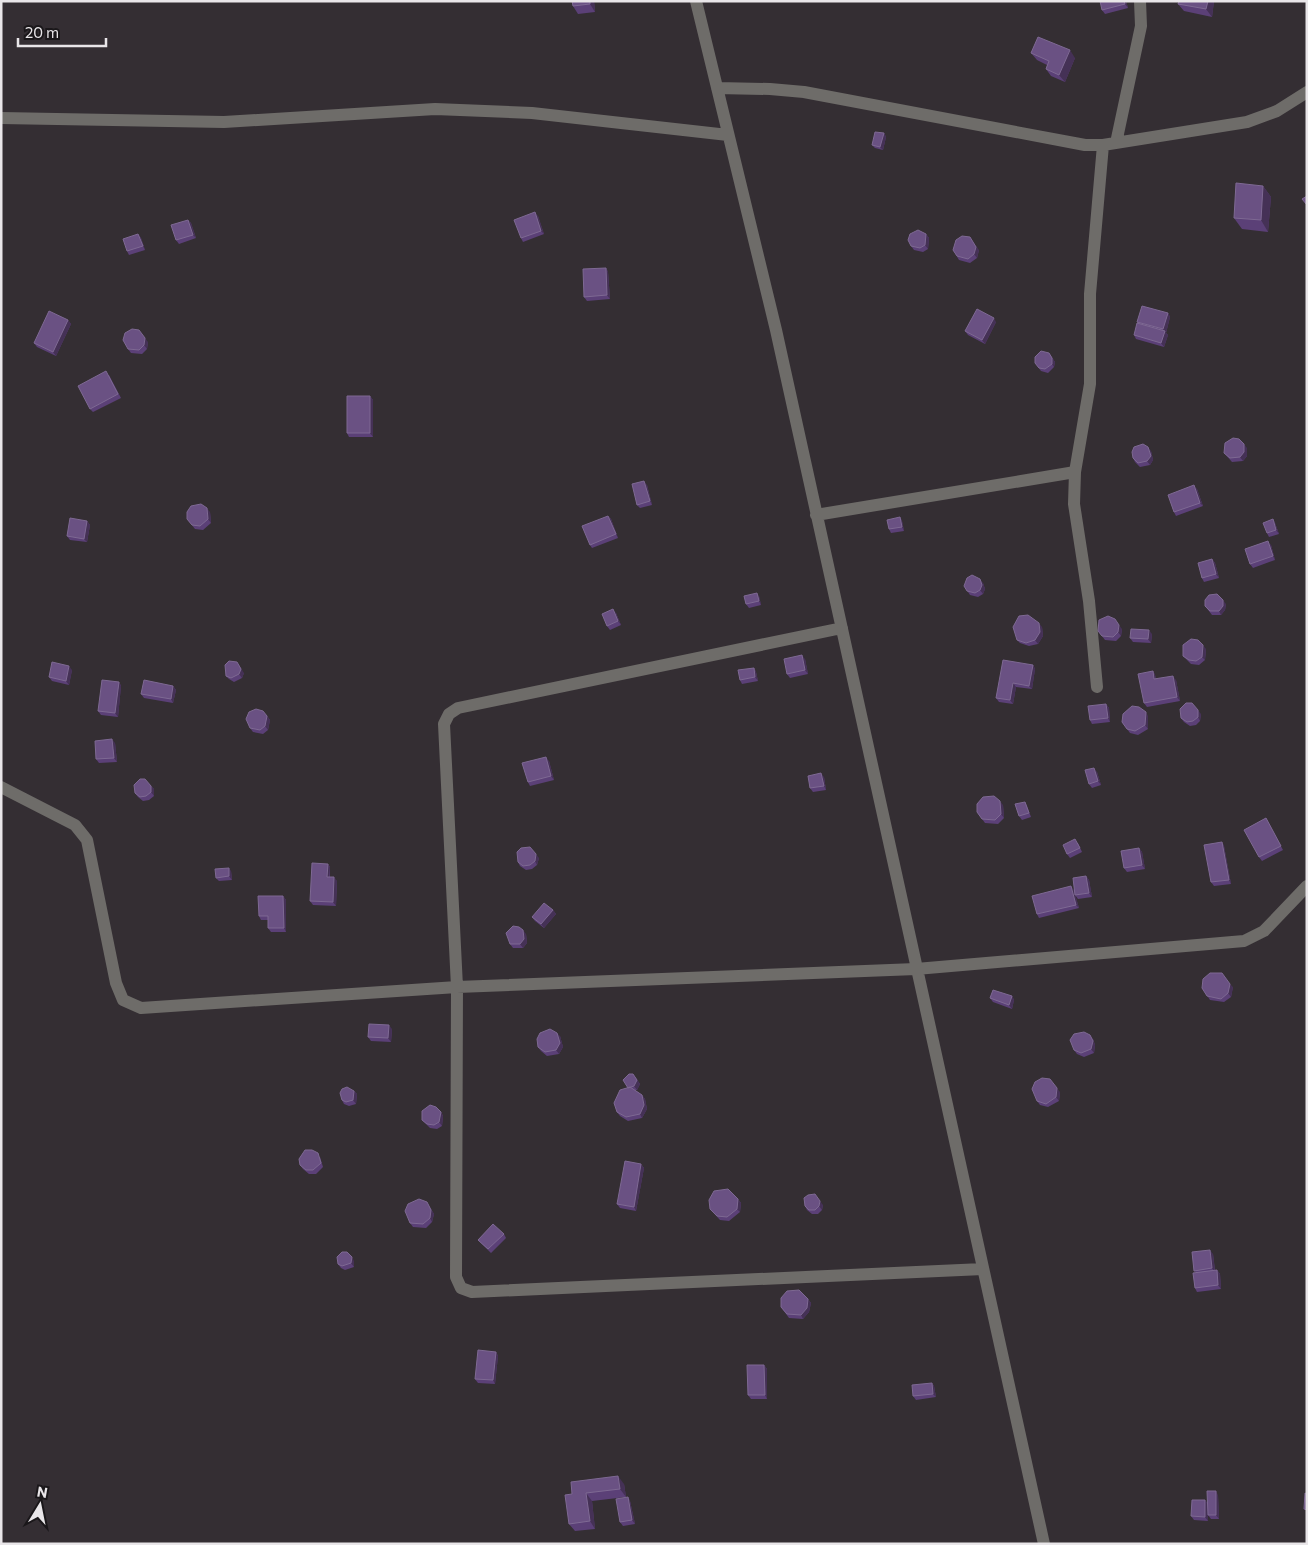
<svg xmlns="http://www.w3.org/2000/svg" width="1308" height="1545" viewBox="0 0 1308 1545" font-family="Commissioner,sans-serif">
<rect width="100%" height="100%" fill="#342e33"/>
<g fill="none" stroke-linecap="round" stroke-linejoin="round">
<!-- street -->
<path stroke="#6e6c69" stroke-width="12" d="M696 1 776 330 1044 1544
M717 88 770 89 804 92 1085 145H1103L1247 122 1277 111 1307 92
M1 118 224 122 435 109 532 113 728 135
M1116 143 1141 26 1140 1
M816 515 1075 472
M842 628 458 708 449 714 444 724 457 987 456 1277 461 1288 472 1292 983 1269
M1097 687 1089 601 1074 504 1075 472 1090 384V294L1103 145
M1 787 75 825 87 840 116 983 123 1000 141 1008 457 987 916 969 1244 941 1264 931 1307 886"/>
</g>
<!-- wall -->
<path fill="#5b4077" d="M572 1H594L595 12 578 14 573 6Z
M1126 1 1128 8 1105 14 1102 10Z
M1179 1H1214L1212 17 1184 11 1178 4Z
M1031 53 1075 58 1065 82 1051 76 1046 69 1047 65 1037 60Z
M884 133 886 137 883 150 875 148 872 145Z
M1263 186 1271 197 1268 232 1242 229 1234 218Z
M538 216 544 234 523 242 521 238Z
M188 220 191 223 196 238 179 244 176 240Z
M138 234 141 238 145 250 129 255 127 251Z
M926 234 929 238 928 249 923 252 914 250 911 246Z
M953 250H979L977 258 970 263 959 260Z
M606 268 608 272 610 299 587 301 584 297Z
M1168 313 1170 317 1166 333 1168 335 1164 347 1136 339 1134 335 1138 324 1137 322Z
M68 320 71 324 56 356 37 347 34 343Z
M996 322 985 344 968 335 965 331Z
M148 342 147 349 142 354 131 353 128 349Z
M1049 353 1055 362 1054 367 1048 373 1041 371 1035 363Z
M109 375 121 398 93 412 90 409Z
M370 396 373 400V437H349L347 433Z
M1247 448V456L1243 461 1232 462 1224 453Z
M1151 451 1153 460 1150 465 1140 467 1135 462 1133 458Z
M647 485 652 505 640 508 637 505Z
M1197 489 1203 506 1176 516 1174 512Z
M210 512 211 523 203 530 195 529 187 519Z
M608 516 611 519 618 538 592 548 590 545Z
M900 517 902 521 904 531 891 533 889 529Z
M1273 519 1275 523 1279 534 1269 537 1267 533Z
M87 521 90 525 87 542 70 540 67 536Z
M1271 545 1275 560 1253 568 1250 564Z
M1212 559 1215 563 1219 578 1204 582 1202 578Z
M983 583 985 589 983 594 978 597 970 595 964 586Z
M759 596 761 605 749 608 746 604Z
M1226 604 1225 610 1221 615H1212L1205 606Z
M616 613 621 625 610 630 607 626Z
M1042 627 1043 636 1038 644 1029 646 1020 643 1017 640Z
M1122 629 1121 636 1116 641 1105 640 1098 631Z
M1152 634 1151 643 1133 642 1130 638Z
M1206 649 1205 660 1199 665 1191 664 1183 656Z
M805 659 808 674 790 678 787 674Z
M1033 665 1035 669 1032 689 1016 687 1013 704 999 702 996 698Z
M754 668 756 672 758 681 742 684 740 680Z
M72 670 69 685 52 681 49 677Z
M1153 671 1155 675 1156 679 1176 680 1180 701 1147 707 1144 703Z
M244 673 242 678 234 682 229 679 226 676Z
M119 682 121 686 118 717 101 715 98 711Z
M173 686 176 690 173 703 144 698 141 694Z
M1106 704 1109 708 1110 722 1092 724 1090 720Z
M1201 714 1200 721 1196 725 1190 726 1184 722 1181 718Z
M267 716 270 720 268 730 263 734 253 732 250 728Z
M1148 716V729L1138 735 1130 733 1122 722Z
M115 743 117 762 99 763 96 759Z
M549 761 554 780 530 786 528 782Z
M1097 772 1101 785 1092 788 1089 784Z
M824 777 826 790 813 792 810 788Z
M151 786 154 789V796L149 800 143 801 138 797 135 793Z
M1025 802 1027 806 1031 817 1022 820 1019 816Z
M1003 805 1004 818 998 824 985 823 977 812Z
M1266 818 1283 850 1262 861 1259 857Z
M1222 842 1224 846 1231 884 1214 886 1211 882Z
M1078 843 1082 852 1070 858 1067 854Z
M1139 848 1142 852 1145 869 1127 872 1124 868Z
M539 858 537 865 532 869 526 870 520 866 518 862Z
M328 864 330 867V877L337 881 336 906 313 905 310 901Z
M231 871 232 880 219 881 216 878Z
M1086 876 1089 880 1092 897 1078 899 1075 895 1079 908 1039 918 1037 914 1074 890 1075 893Z
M283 896 286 900V932H271L268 928V920H261L259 916Z
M553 910 556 914 544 928 535 921 532 917Z
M526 934 527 943 523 948H513L510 944Z
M1233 987 1231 997 1224 1002 1210 1000 1202 988Z
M1012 996 1014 1000 1012 1009 993 1002 990 998Z
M392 1029 391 1042 371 1041 368 1037Z
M560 1036 563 1047 559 1054 547 1056 541 1051 538 1047Z
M1093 1039 1095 1045 1094 1053 1084 1057 1077 1054 1074 1050Z
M633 1074 640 1084 637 1090H635L642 1095 645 1099 647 1109 642 1118 628 1121 620 1116 617 1112 629 1088Z
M354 1091 357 1094 356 1104 349 1106 344 1104 342 1100Z
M1060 1092 1059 1101 1048 1107 1040 1105 1037 1101Z
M441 1112 443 1116 442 1126 437 1129 430 1128 422 1120Z
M320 1157 323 1167 316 1174H309L303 1169 300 1165Z
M641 1164 644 1168 636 1211 620 1208 617 1204Z
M738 1199 741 1203 740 1212 729 1221 720 1220 710 1209Z
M823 1205 822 1210 818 1214H812L807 1210 805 1206Z
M429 1206 434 1214 432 1222 426 1228 413 1227 410 1223Z
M504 1234 506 1238 491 1253 478 1240Z
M1213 1254 1215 1270H1217L1220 1274 1221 1289 1197 1292 1195 1288 1196 1272 1194 1271Z
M354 1261V1267L345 1270 341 1268 338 1264Z
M808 1299 811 1303 809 1312 803 1319 789 1318 781 1307Z
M496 1352 498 1356 495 1384 478 1383 475 1379Z
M764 1365 767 1369V1399H751L748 1395Z
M932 1383 934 1386 936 1397 916 1400 913 1396Z
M624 1484 626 1497 592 1501 595 1529 575 1531 569 1524 572 1494Z
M1218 1495 1219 1519H1211L1208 1515V1508V1521L1194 1520 1191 1516 1205 1500 1208 1504Z
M628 1497 630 1501 635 1524 623 1526 620 1522Z"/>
<!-- shaded-wall -->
<path fill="#453156" d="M590 1H594L595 12 590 4Z
M1124 1H1126L1128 8 1125 4Z
M1208 1H1214L1212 17 1206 9Z
M1070 50 1075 58 1065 82 1059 75Z
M884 133 886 137 883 150 880 147Z
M1263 186 1271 197 1268 232 1261 220Z
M535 212 538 216 544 234 541 231Z
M188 220 191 223 196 238 193 235Z
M138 234 141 238 145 250 143 246Z
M926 234 929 238 928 249 925 245Z
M970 237 979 250 977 258 974 254Z
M606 268 608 272 610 299 607 295Z
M1168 313 1170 317 1166 333 1168 335 1164 347 1161 343 1165 332 1163 329Z
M994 318 996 322 985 344 982 340Z
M68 320 71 324 56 356 53 352Z
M145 338 148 342 147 349 144 345Z
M1052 358 1055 362 1054 367 1052 364Z
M370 396 373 400V437L370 433Z
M1244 444 1247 448V456L1243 461 1240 457Z
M1148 447 1151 451 1153 460 1150 465 1147 461Z
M644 481 647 485 652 505 650 501Z
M1194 485 1197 489 1203 506 1200 503Z
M207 508 210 512 211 523 208 519Z
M608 516 611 519 618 538 616 534Z
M900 517 902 521 904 531 902 527Z
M1273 519 1275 523 1279 534 1276 530Z
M87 521 90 525 87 542 84 539Z
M1268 541 1271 545 1275 560 1273 556Z
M1212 559 1215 563 1219 578 1216 574Z
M980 579 983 583 985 589 983 594 980 590Z
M757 593 759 596 761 605 759 601Z
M1223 600 1226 604 1225 610 1221 615 1219 611Z
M613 609 616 613 621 625 618 621Z
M1039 623 1042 627 1043 636 1038 644 1035 640Z
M1119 625 1122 629 1121 636 1118 632Z
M1149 630 1152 634 1151 643 1148 639Z
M1203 645 1206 649 1205 660 1202 657Z
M802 655 805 659 808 674 805 670Z
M237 662 244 673 242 678 239 674Z
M1033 665 1035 669 1032 689 1029 686Z
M69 666 72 670 69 685 66 681Z
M754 668 756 672 758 681 755 677Z
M1153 671 1155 675 1157 683 1154 679Z
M1173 676 1176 680 1180 701 1177 697Z
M119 682 121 686 118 717 115 713Z
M1013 683 1016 687 1013 704 1010 700Z
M173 686 176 690 173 703 171 699Z
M1106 704 1109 708 1110 722 1108 718Z
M1198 710 1201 714 1200 721 1198 717Z
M1146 712 1148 716V729L1145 725Z
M267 716 270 720 268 730 265 726Z
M112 739 115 743 117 762 114 758Z
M546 757 549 761 554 780 551 776Z
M1094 768 1097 772 1101 785 1098 781Z
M821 773 824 777 826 790 824 786Z
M151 786 154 789V796L151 792Z
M1000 801 1003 805 1004 818 1001 814Z
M1222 842 1224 846 1231 884 1229 880Z
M1139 848 1142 852 1145 869 1142 865Z
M536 854 539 858 537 865 535 861Z
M328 864 330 867 329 881 327 877Z
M229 868 231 871 232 880 229 876Z
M1086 876 1089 880 1092 897 1089 893Z
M334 877 337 881 336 906 333 902Z
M1071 886 1074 890 1079 908 1076 905Z
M283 896 286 900V932L284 928Z
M553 910 556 914 544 928 541 924Z
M523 930 526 934 527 943 523 948 520 944Z
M1230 984 1233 987 1231 997 1228 993Z
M1012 996 1014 1000 1012 1009 1009 1005Z
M389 1025 392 1029 391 1042 388 1038Z
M557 1033 560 1036 563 1047 559 1054 556 1050Z
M1090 1035 1093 1039 1095 1045 1094 1053 1091 1049Z
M637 1080 640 1084 637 1090 634 1086Z
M1057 1088 1060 1092 1059 1101 1056 1097Z
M354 1091 357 1094 356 1104 353 1100Z
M642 1095 645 1099 647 1109 642 1118 640 1114Z
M441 1112 443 1116 442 1126 439 1122Z
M641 1164 644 1168 636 1211 634 1207Z
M738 1199 741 1203 740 1212 737 1209Z
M820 1201 823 1205 822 1210 819 1206Z
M427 1202 434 1214 432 1222 430 1218Z
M1210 1250 1213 1254 1215 1272 1212 1268Z
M352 1257 354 1261V1267L351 1263Z
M1217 1270 1220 1274 1221 1289 1218 1285Z
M808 1299 811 1303 809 1312 803 1319 801 1315Z
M496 1352 498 1356 495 1384 493 1380Z
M764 1365 767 1369V1399L765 1395Z
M932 1383 934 1386 936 1397 933 1394Z
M618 1476 624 1484 626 1497 620 1489Z
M1216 1491 1218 1495 1219 1519 1216 1515Z
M586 1493 592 1501 595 1529 590 1521Z
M628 1497 630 1501 635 1524 632 1520Z
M1205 1500 1208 1504V1521L1205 1517Z"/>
<!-- building -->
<path fill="#6a5183" stroke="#7e6993" d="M572 1H590V4L573 6Z
M1100 1H1124L1125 4 1102 10Z
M1179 1H1208L1206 9 1178 4Z
M1038 37 1070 50 1059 75 1046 69 1049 61 1031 53Z
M875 132 884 133 880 147 872 145Z
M1236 183 1263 186 1261 220 1234 218Z
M1307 196V205L1302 199Z
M535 212 541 231 521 238 514 220Z
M188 220 193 235 176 240 171 225Z
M918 230 926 234 925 245 920 248 911 246 908 240 910 234Z
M138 234 143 246 127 251 123 239Z
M962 236 970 237 976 247 974 254 968 259 957 256 953 250 956 240Z
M606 268 607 295 584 297 583 269Z
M1142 306 1168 313 1163 329 1137 322Z
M977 309 994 318 982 340 965 331Z
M49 311 68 320 53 352 34 343Z
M1137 323 1165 331 1161 343 1134 335Z
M132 329 139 330 145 338 144 345 139 350 128 349 123 340 125 333Z
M1041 351 1049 353 1052 358V364L1045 369 1039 368 1035 363V357Z
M106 371 118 394 90 409 78 386Z
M347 396H370V433H347Z
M1233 438 1239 439 1244 444V452L1240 457 1230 458 1224 453 1225 443Z
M1143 444 1148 447 1151 456 1147 461 1138 463 1133 458 1132 452 1134 447Z
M644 481 650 501 637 505 632 484Z
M1194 485 1200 503 1174 512 1168 495Z
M201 504 207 508 208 519 200 526 192 525 187 519V512L191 506Z
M608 516 616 534 590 545 582 526Z
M900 517 902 527 889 529 887 520Z
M70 518 87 521 84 539 67 536Z
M1273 519 1276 530 1267 533 1263 523Z
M1268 541 1273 556 1250 564 1245 549Z
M1212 559 1216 574 1202 578 1198 563Z
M972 575 980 579 982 585 980 590 975 593 967 591 964 586 967 578Z
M757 593 759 601 746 604 744 596Z
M1217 594 1223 600V606L1219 611H1210L1205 606V600L1209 595Z
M613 609 618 621 607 626 602 614Z
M1028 615 1039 623 1040 632 1035 640 1026 643 1017 640 1013 627 1019 616Z
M1108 616 1115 619 1119 625 1118 632 1113 637 1102 636 1098 631 1099 620Z
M1131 629 1149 630 1148 639 1130 638Z
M1191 639 1198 640 1203 645 1202 657 1196 661 1189 660 1183 656V645Z
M802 655 805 670 787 674 784 659Z
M1003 660 1033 665 1029 686 1013 683 1010 700 996 698Z
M229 661 237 662 241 669 239 674 231 678 226 676 225 665Z
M52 662 69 666 66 681 49 677Z
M754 668 755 677 740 680 738 670Z
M1153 671 1154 679 1173 676 1177 697 1144 703 1138 674Z
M102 680 119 682 115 713 98 711Z
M144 680 173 686 171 699 141 694Z
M1186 703H1192L1198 710V717L1193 721 1187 722 1181 718 1180 709Z
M1106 704 1108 718 1090 720 1088 706Z
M1132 706 1139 707 1146 712 1145 725 1135 731 1127 729 1122 722 1123 714Z
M256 709 263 711 267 716 265 726 260 730 250 728 246 719 249 712Z
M112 739 114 758 96 759 95 741Z
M546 757 551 776 528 782 522 763Z
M1094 768 1098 781 1089 784 1085 770Z
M821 773 824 786 810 788 808 776Z
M140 779H145L151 786V792L146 796 140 797 135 793 134 785Z
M994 796 1000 801 1001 814 995 820 982 819 977 812V804L983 797Z
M1025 802 1029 813 1019 816 1015 804Z
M1266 818 1281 846 1259 857 1244 830Z
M1075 839 1080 848 1067 854 1063 845Z
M1222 842 1229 880 1211 882 1204 845Z
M530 847 536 854 535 861 530 865 523 866 518 862 517 852 521 848Z
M1139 848 1142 865 1124 868 1121 851Z
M312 863 328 864 327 877H334L333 902 310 901Z
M229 868V876L216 878 215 869Z
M1086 876 1089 893 1075 895 1073 878Z
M1071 886 1076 905 1037 914 1032 896Z
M258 896H283L284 928H268V916H259Z
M544 903 553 910 541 924 532 917Z
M513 926 519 927 523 930 524 939 520 944H510L506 933Z
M1210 973H1222L1230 984 1228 993 1221 999 1207 996 1202 988 1203 979Z
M993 990 1012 996 1009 1005 990 998Z
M369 1024 389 1025 388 1038 368 1037Z
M550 1029 557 1033 560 1043 556 1050 545 1052 538 1047 537 1039 540 1033Z
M1084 1032 1090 1035 1093 1041 1091 1049 1081 1053 1074 1050 1070 1040 1074 1034Z
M629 1074H633L637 1080 634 1086 628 1088 623 1080Z
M1042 1078 1050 1079 1057 1088 1056 1097 1046 1104 1037 1101 1032 1089 1035 1082Z
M347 1087 354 1091 353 1100 346 1102 342 1100 340 1093 342 1089Z
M630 1087 642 1095 644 1105 640 1114 626 1117 617 1112 614 1103 620 1090Z
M430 1105 436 1107 441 1112 439 1122 434 1125 427 1124 422 1120V1111Z
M305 1150H312L318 1153 321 1163 313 1170H306L300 1165 299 1159Z
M625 1161 641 1164 634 1207 617 1204Z
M728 1189 738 1199 737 1209 727 1217 717 1216 710 1209 709 1200 714 1191Z
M815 1194 820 1201 819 1206 815 1210H809L805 1206 804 1198 808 1195Z
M419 1199 427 1202 431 1210 430 1218 423 1224 410 1223 405 1211 408 1204Z
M493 1224 504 1234 488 1249 478 1240Z
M1210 1250 1212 1268 1194 1271 1192 1252Z
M342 1252H347L352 1257 351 1263 342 1266 338 1264 337 1257Z
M1217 1270 1218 1285 1195 1288 1193 1273Z
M799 1290 808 1299 807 1308 801 1315 787 1314 781 1307V1298L787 1291Z
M478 1350 496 1352 493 1380 475 1379Z
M747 1365H764L765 1395H748Z
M932 1383 933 1394 913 1396 912 1385Z
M618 1476 620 1489 586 1493 590 1521 569 1524 565 1495 572 1494 571 1482Z
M1207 1491H1216V1515H1208Z
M1305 1493 1307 1494V1510L1304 1509Z
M628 1497 632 1520 620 1522 616 1499Z
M1192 1500H1205V1517L1191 1516Z"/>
<!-- border -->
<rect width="1308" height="1545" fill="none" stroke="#e9e6e9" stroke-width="5"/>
<!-- north arrow -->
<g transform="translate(40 1505) rotate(10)" stroke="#1a171a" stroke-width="4" paint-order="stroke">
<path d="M0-4L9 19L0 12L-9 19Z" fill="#e9e6e9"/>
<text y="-8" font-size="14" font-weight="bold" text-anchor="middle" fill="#e9e6e9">N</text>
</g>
<!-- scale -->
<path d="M18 38v8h88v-8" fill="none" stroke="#e9e6e9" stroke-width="2.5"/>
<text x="25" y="38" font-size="15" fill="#e9e6e9" stroke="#1a171a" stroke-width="4" paint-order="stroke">20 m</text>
</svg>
